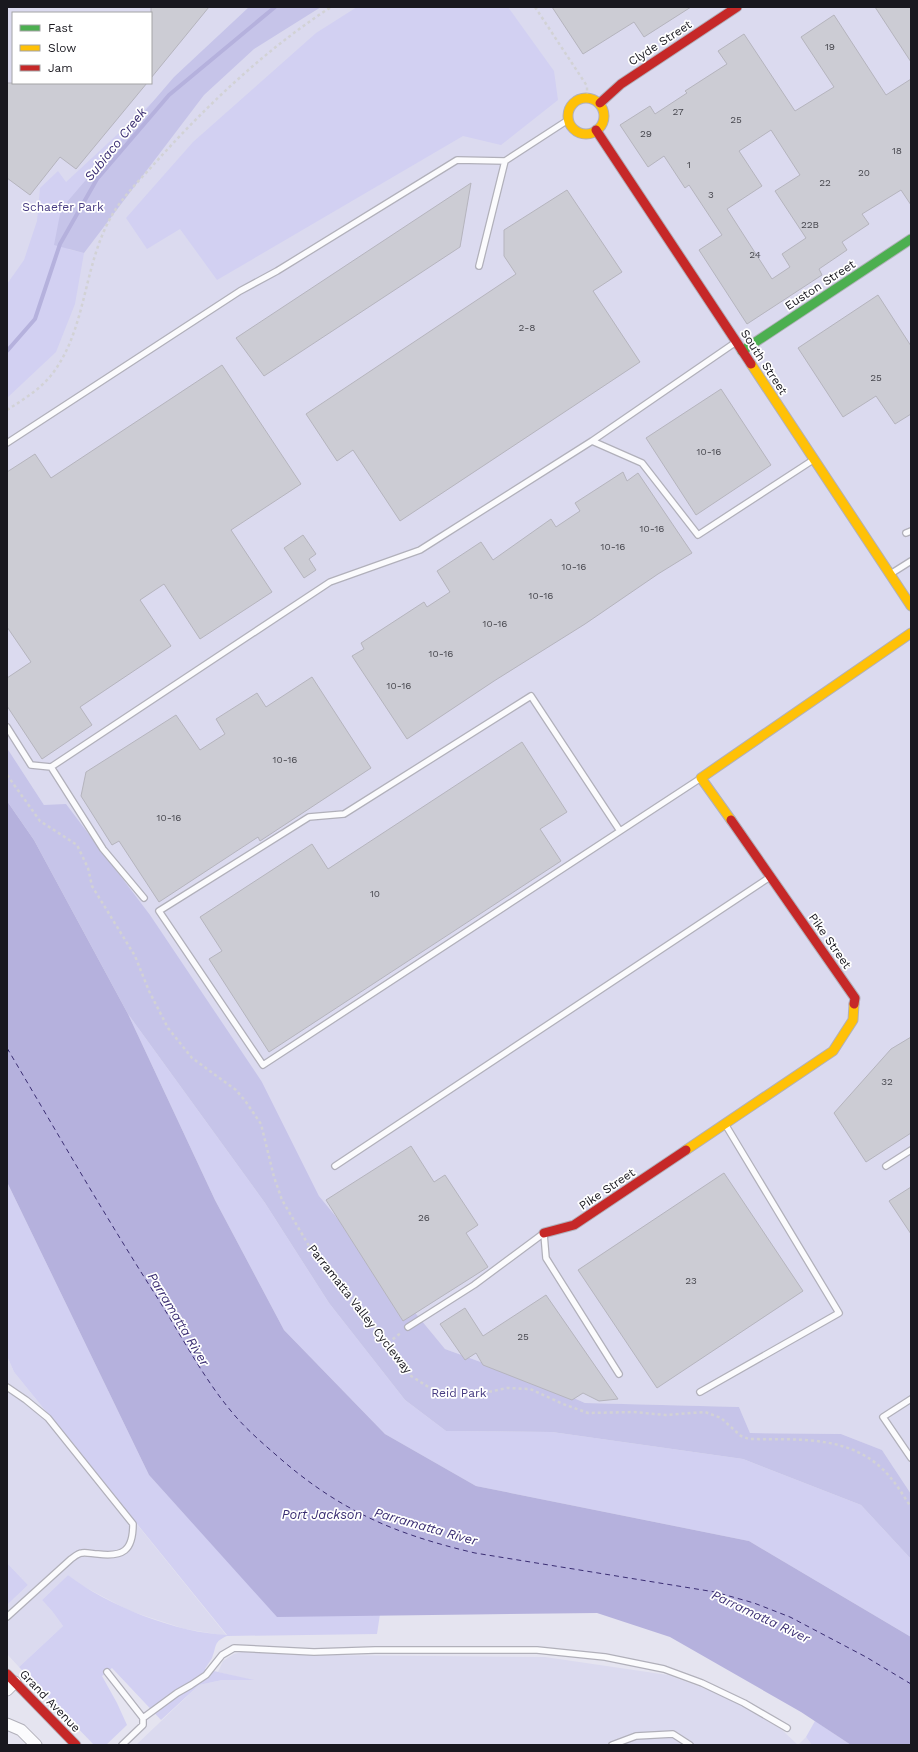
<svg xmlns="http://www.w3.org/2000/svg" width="918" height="1752" viewBox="0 0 918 1752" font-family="'Work Sans',sans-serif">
<rect width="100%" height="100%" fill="#e5e4f0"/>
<!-- built -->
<path fill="#dbdaef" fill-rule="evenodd" d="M7 7H911V1494L882 1450 841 1434 750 1433 739 1407 585 1403 544 1385 445 1349 319 1196 262 1082 44 805 7 748ZM13 13H151V83H13Z
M7 1356 14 1372 227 1636 185 1629 130 1611 79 1584 68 1575 42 1600 52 1611 63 1626 19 1667 7 1654V1605L28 1585 7 1563Z
M246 1651 314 1655 545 1657 668 1675 717 1693 753 1711 782 1730 798 1745 806 1737 812 1745H136L199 1685 222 1680H251L218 1672 223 1661 234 1654Z"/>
<!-- green -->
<path fill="#d2d0f2" d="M255 7 247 45 68 249 84 253 75 304 56 352 7 398V284L24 260 37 221 40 188 58 171 66 182Z
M357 7H508L554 71 558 100 501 145 463 136 217 280 180 229 147 249 126 218 193 142 316 33Z
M128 1014 265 1203 329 1303 405 1400 446 1431 552 1432 743 1459 861 1505 911 1559V1637L749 1541 476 1486 385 1434 284 1330 215 1200Z
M7 1182 149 1475 277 1616 380 1614 377 1634 227 1636C213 1642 217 1646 212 1658 210 1662 207 1665 205 1669L254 1680H222L199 1685 161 1720 112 1668 102 1676 117 1703 127 1725 106 1745H94L19 1667 63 1626 52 1611 42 1600 68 1575C108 1606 177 1633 227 1635L14 1372 7 1356Z
M7 1563 28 1585 7 1605Z
M815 1721 851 1745H812L806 1737Z"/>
<!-- forest -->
<path fill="#c6c4e9" d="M249 7H321L254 49 204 95 84 253 54 245 61 209 174 77Z
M7 748 44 805 66 804 150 915 262 1082 319 1196 445 1349 544 1385 585 1403 739 1407 750 1433 841 1434 882 1450 911 1494V1559L861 1505 743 1459 552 1432 446 1431 405 1400 329 1303 265 1203 128 1014 34 840 7 801Z"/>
<!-- water -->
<path fill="#b5b1dd" d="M7 801 34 840 128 1014 215 1200 284 1330 385 1434 476 1486 749 1541 911 1637V1745H851L801 1712 670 1637 597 1613 277 1617 149 1475 7 1182Z"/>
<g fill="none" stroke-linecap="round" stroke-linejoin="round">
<!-- stream -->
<path stroke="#b5b1dd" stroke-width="4" d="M7 351 35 319 60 244 97 179 169 95 275 7"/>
<!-- ferry -->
<path stroke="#3a2d72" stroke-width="1" stroke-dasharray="5 4" stroke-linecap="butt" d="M7 1048C55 1129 102 1211 153 1291 179 1331 201 1375 231 1411 244 1427 260 1441 275 1454 338 1510 394 1534 475 1553L715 1592 754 1603 790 1617 866 1657 911 1684"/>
</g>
<!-- building -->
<path fill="#ccccd4" stroke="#b5b4bd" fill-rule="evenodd" d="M151 7H209L151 78Z
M552 7H691L644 37 634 22 583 54Z
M875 7H911V62Z
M834 15 886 95 911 79V205L901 190 862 214 869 224 842 242 847 250 819 269 822 275 747 324 699 250 722 235 689 185 685 188 664 156 648 167 620 125 650 106 655 114 687 93 685 91 727 64 718 51 744 34 795 111 834 87 801 37ZM771 130 800 175 775 191 806 238 782 254 790 267 772 279 727 209 762 186 739 151Z
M7 83H147L76 169 60 157 30 195 7 178Z
M471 183 460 247 264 376 236 338Z
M567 190 622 272 593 291 640 362 400 521 353 450 337 461 306 414 516 274 504 256V230Z
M878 295 911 346V414L895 424 876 396 843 417 798 348Z
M222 365 301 484 231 530 272 592 200 639 164 584 140 600 171 646 80 707 92 725 42 759 7 706V678L31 662 7 627V472L35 454 51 478Z
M721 389 771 465 696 515 646 438Z
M623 472 627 481 638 473 692 553 658 574 585 624 494 681 407 739 352 656 364 649 361 643 424 602 427 607 450 592 437 571 481 542 493 560 551 519 556 527 580 511 575 503Z
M303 535 316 554 309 559 316 570 304 578 284 548Z
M312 677 371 768 260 841 258 837 159 902 119 841 112 845 81 796 86 772 176 715 200 750 225 734 216 719 257 693 266 707Z
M522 742 567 812 540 829 561 861 269 1052 209 959 222 951 200 917 312 844 328 869Z
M911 1037V1133L866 1162 834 1113 891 1049Z
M411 1146 434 1182 445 1175 478 1225 466 1233 488 1267 403 1321 326 1200Z
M724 1173 803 1291 657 1388 578 1270Z
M911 1187V1234L889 1201Z
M546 1295 618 1399 599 1401 583 1393 572 1400 483 1365 476 1353 465 1360 440 1324 465 1308 483 1336Z"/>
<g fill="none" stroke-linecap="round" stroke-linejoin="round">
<defs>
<path id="lane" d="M479 266 505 161 568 120
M592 441 642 463 698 535 813 460
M7 443 240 291 277 271 457 160 505 161
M906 533 911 531
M892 573 911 561
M7 727 31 765 51 767
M620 831 531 696 344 814 309 817 159 911 263 1065 701 778
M144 898 103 849 51 767 330 582 420 550 592 441 736 342
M335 1166 770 877
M886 1166 911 1150
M544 1234 546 1258 619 1374
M408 1327 474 1285 544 1233
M7 1387 26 1400 48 1418 133 1524C133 1551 123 1557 98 1554 93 1554 86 1552 82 1553 78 1553 74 1557 71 1559L7 1617
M700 1392 839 1313 725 1124
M911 1399 883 1417 911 1458
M107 1672 143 1718V1725L122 1745
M143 1718 177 1693 191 1685 206 1675 222 1655 234 1648 314 1652 375 1650H537L605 1657 664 1669 702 1683 744 1703 787 1728
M612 1745 636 1736 673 1734 690 1745"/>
<path id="street" d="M7 1690 15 1682
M7 1724 21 1730 36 1745"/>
<path id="fast" d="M742 351 911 239"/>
<path id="slow" d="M568 116a18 18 0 1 1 36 0a18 18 0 1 1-36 0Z
M751 364 911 606
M731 820 701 778 911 633
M686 1150 833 1051 853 1020 854 1004"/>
<path id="jam" d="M600 103 621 84 737 7
M596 130 751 364
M731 820 855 998 854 1004
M544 1233 574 1225 686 1150
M7 1674 76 1745"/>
</defs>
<!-- lane casing -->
<use href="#lane" stroke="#b1b0ba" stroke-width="8"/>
<!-- street casing -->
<use href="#street" stroke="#b1b0ba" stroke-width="13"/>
<!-- fast casing -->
<use href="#fast" stroke="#b1b0ba" stroke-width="11"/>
<!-- slow casing -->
<use href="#slow" stroke="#b1b0ba" stroke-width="11"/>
<!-- jam casing -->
<use href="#jam" stroke="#b1b0ba" stroke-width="11"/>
<!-- path -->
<path stroke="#d2d2d5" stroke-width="2.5" stroke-dasharray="3 3" stroke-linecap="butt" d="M535 7 587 86V97
M7 410C21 401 36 392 48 379 87 334 82 268 111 217 122 197 140 180 155 163 207 105 265 50 331 7
M7 775 40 821 77 845 88 868 92 886 135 956 149 991 168 1028 192 1058 236 1090 246 1102 261 1124 274 1177 282 1200 312 1251 388 1343 411 1376 430 1388 449 1395 470 1396 507 1388 530 1389 563 1404 588 1413 634 1412 665 1415 705 1412 721 1418 741 1436 749 1439C800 1440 854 1434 890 1477 898 1486 904 1497 911 1507
M388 1343 402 1332"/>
<!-- lane -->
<use href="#lane" stroke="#fbfbfd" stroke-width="5.5"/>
<!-- street -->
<use href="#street" stroke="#fbfbfd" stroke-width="11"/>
<!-- fast -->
<use href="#fast" stroke="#4caf50" stroke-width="9"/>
<!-- slow -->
<use href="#slow" stroke="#ffc107" stroke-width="9"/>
<!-- jam -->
<use href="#jam" stroke="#c62828" stroke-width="9"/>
</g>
<g text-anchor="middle" stroke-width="3.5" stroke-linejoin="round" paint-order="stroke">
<!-- number labels -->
<g font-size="10" fill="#48484f">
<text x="830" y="50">19</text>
<text x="678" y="115">27</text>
<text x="736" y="123">25</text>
<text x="646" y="137">29</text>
<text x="897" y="154">18</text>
<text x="689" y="168">1</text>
<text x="864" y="176">20</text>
<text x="825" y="186">22</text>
<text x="711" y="198">3</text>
<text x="810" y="228">22B</text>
<text x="755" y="258">24</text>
<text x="527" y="331">2-8</text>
<text x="876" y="381">25</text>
<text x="709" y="455">10-16</text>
<text x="652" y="532">10-16</text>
<text x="613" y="550">10-16</text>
<text x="574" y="570">10-16</text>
<text x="541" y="599">10-16</text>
<text x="495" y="627">10-16</text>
<text x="441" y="657">10-16</text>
<text x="399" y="689">10-16</text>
<text x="285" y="763">10-16</text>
<text x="169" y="821">10-16</text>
<text x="375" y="897">10</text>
<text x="887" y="1085">32</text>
<text x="424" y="1221">26</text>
<text x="691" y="1284">23</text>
<text x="523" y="1340">25</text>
</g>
<!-- street labels -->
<g font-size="12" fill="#19181f" stroke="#fff">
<text transform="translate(660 43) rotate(-33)" y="4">Clyde Street</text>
<text transform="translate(820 285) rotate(-33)" y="4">Euston Street</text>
<text transform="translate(764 362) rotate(57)" y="4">South Street</text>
<text transform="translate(830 941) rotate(55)" y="4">Pike Street</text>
<text transform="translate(607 1189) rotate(-34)" y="4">Pike Street</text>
<text transform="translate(360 1309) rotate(52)" y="4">Parramatta Valley Cycleway</text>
<text transform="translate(50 1701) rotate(46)" y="4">Grand Avenue</text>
</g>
<!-- park labels -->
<g font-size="12" fill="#463b81" stroke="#fff">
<text x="63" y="211">Schaefer Park</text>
<text x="459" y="1397">Reid Park</text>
</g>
<!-- water labels -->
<g font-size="13" font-style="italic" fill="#3a2d72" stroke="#fff">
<text transform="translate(115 144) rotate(-51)" y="5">Subiaco Creek</text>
<text transform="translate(179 1319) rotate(59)" y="5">Parramatta River</text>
<text x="322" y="1519">Port Jackson</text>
<text transform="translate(426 1526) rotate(16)" y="5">Parramatta River</text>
<text transform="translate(761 1616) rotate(25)" y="5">Parramatta River</text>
</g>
</g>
<!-- border -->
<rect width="918" height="1752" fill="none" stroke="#19181f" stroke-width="16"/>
<!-- legend -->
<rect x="12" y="12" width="140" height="72" fill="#ffffff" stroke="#a3a3a5"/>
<rect x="20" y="25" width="20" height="6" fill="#4caf50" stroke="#a3a3a5"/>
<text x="48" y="32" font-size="12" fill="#19181f">Fast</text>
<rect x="20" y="45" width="20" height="6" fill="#ffc107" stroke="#a3a3a5"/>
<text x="48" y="52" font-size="12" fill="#19181f">Slow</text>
<rect x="20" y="65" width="20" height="6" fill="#c62828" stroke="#a3a3a5"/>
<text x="48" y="72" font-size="12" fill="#19181f">Jam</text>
</svg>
